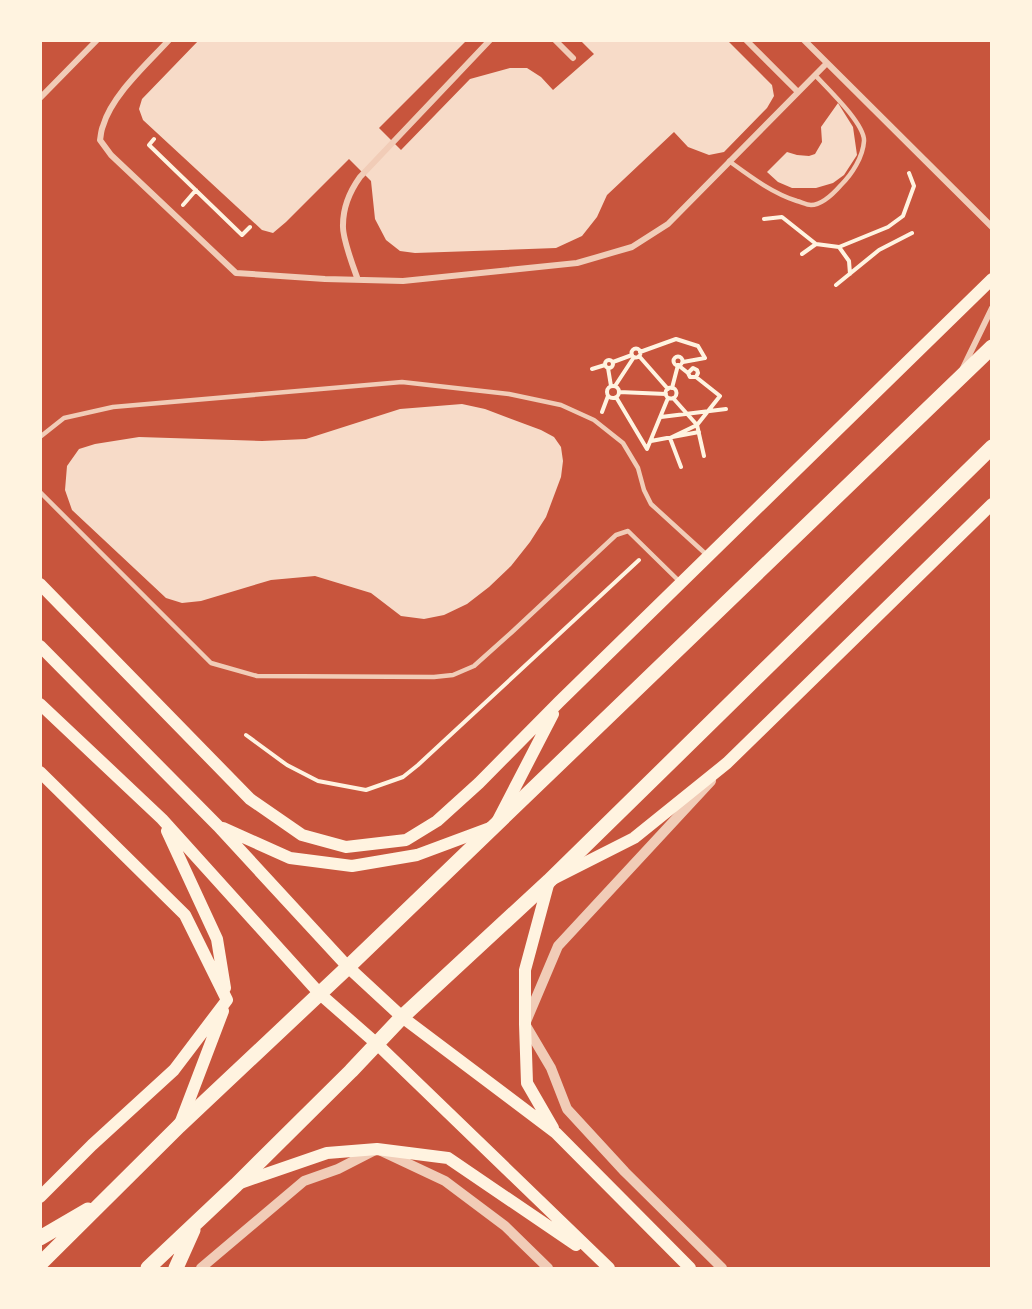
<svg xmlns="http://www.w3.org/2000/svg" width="1032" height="1309" viewBox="0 0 1032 1309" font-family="Mulish,sans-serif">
<rect width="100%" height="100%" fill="#c8553d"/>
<!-- building -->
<path fill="#f7dbc8" d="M199 40H467L379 128 401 150 470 79 510 68H527L541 77 553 90 594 54 580 40H727L772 85 774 96 767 108 724 152 709 155 688 147 674 132 607 195 597 217 582 236 556 248 415 253 400 251 386 240 375 219 371 181 349 159 286 222 273 233 262 230 143 120 139 109 142 99Z
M838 103 853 127 857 155 844 175 833 183 816 188H792L778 182 767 172 787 152 797 155 809 156 815 154 822 142 821 127Z
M462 404 485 409 541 430 554 437 561 447 563 461 561 477 546 517 530 542 511 566 489 587 467 604 444 615 424 619 401 616 371 593 315 576 271 580 201 601 182 603 166 598 72 510 65 490 67 466 79 449 95 444 139 437 262 441 306 439 400 409Z"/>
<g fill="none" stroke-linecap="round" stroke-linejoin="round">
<!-- path -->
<path stroke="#fff3e0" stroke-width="4" d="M154 139 149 145 242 235 250 227
M183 205 196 190
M764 219 782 217 816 244 839 247 888 227 903 216 914 186 909 173
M839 247 849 261 850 274
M802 254 816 244
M836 285 879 250 912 233
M631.5 353a4.5 4.5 0 1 1 9 0a4.5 4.5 0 1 1-9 0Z
M640 352 676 339 698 346 705 358 683 362
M639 356 668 389
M673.5 361a4.5 4.5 0 1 1 9 0a4.5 4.5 0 1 1-9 0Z
M605 364a4 4 0 1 1 8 0a4 4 0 1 1-8 0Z
M613 362 632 355
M608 368 611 386
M592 369 605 365
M607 392a6 6 0 1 1 12 0a6 6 0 1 1-12 0Z
M615 386 634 357
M665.5 393a5.5 5.5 0 1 1 11 0a5.5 5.5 0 1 1-11 0Z
M672 388 678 365 688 373
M619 392 666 394
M616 397 647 449 668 398
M673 398 697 425 704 456
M602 412 608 396
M661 417 726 409
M651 441 699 432
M681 467 670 438 697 425 720 396 696 377H690L688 373 693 368 697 370 698 373 696 377
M246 735 287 765 318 781 366 790 403 777 418 765 639 560"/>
<!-- service -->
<path stroke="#f1ccb7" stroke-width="4.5" d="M729 161C751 177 772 193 797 201 801 202 807 205 811 205 822 205 834 193 841 185 852 174 863 157 864 141 865 124 827 88 815 75
M40 437 64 418 113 407 402 382 509 394 561 405 594 420 623 443 638 468 644 490 651 504 708 556
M40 492 211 663 257 676 434 677 453 675 474 666 512 632 616 535 628 531 680 582"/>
<!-- minor -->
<path stroke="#f1ccb7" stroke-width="6" d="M169 40C147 64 112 95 103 126 101 130 101 135 100 140L111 155 236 273 325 279 403 281 577 263 632 247 668 224 827 63
M555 40 573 58
M746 40 798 92
M804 40 992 227
M40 98 97 40
M358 280C353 266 342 238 343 225 343 207 350 191 360 177L490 40
M962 370 992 308"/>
<!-- tertiary -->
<path stroke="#f1ccb7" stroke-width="10" d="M711 781 558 946 525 1024 551 1068 567 1109 625 1172 722 1268
M201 1268 304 1181 338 1169 377 1149 445 1181 505 1226 548 1268"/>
<!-- secondary -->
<path stroke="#fff3e0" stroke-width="12" d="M40 584 250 799 302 835 346 847 406 840 437 821 479 783 559 702 992 279
M40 646 218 826 348 967 402 1017 556 1133 690 1268
M40 704 162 819 320 994 377 1044 609 1268
M40 772 185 915 227 1000 174 1070 92 1145 40 1197
M223 828 290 858 352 866 417 855 495 826 553 714
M167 831 217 939 225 988
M180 1124 223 1011
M553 1128 527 1083 525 1024V970L549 881 634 838 727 763 992 504
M240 1183 327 1153 377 1149 448 1158 576 1245"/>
<!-- primary -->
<path stroke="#fff3e0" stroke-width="15" d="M40 1238 88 1210
M40 1264 179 1126 348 967 992 347
M148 1268 236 1185 351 1071 402 1017 549 881 992 447
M176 1268 193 1230"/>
</g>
<!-- border -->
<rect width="1032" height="1309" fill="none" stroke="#fff3e0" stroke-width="84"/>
</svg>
